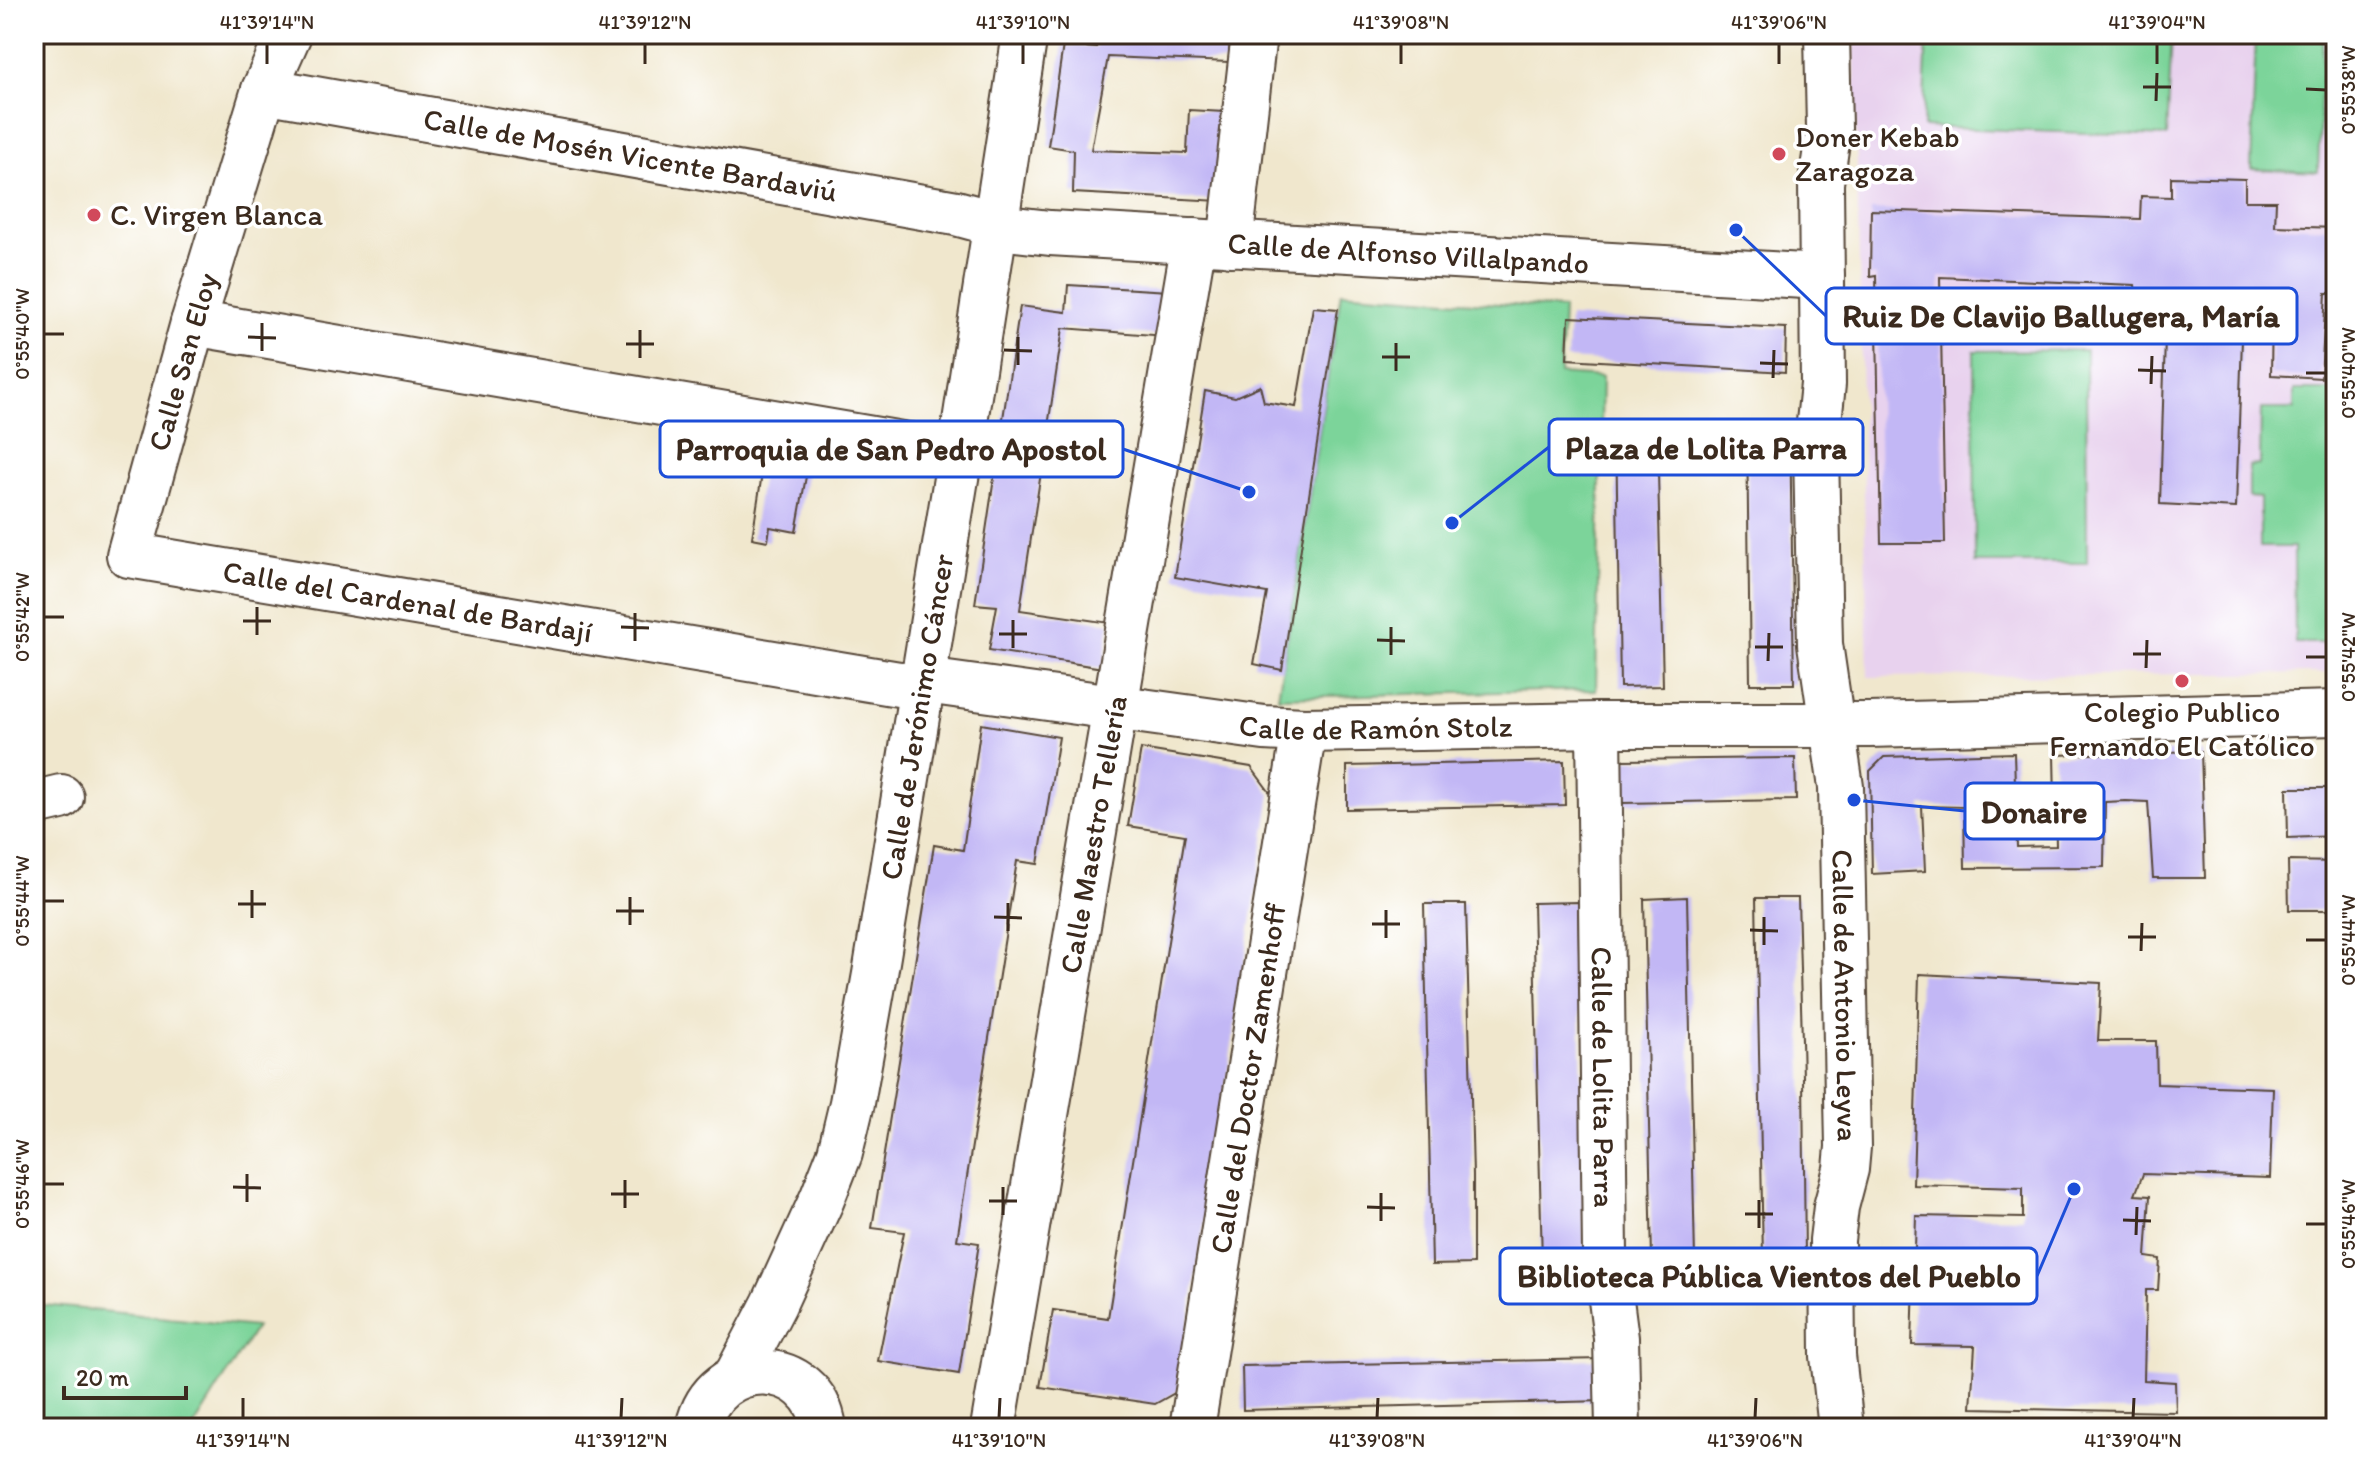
<svg xmlns="http://www.w3.org/2000/svg" width="2370" height="1462" viewBox="0 0 2370 1462" font-family="Itim,sans-serif">
<rect width="100%" height="100%" fill="#fff"/>
<filter id="ink" filterUnits="userSpaceOnUse"><feTurbulence type="fractalNoise" baseFrequency=".0125" numOctaves="2"/><feDisplacementMap in="SourceGraphic" scale="16" xChannelSelector="R" yChannelSelector="G"/><feConvolveMatrix kernelMatrix="1 2 1 2 8 2 1 2 1" color-interpolation-filters="sRGB"/></filter>
<filter id="wash" filterUnits="userSpaceOnUse"><feTurbulence type="fractalNoise" baseFrequency=".006" numOctaves="4" result="noise"/><feDisplacementMap in="SourceGraphic" scale="32" xChannelSelector="R" yChannelSelector="G"/><feGaussianBlur stdDeviation="1.8" result="paint"/><feColorMatrix in="noise" values="0 0 0 0 0 0 0 0 0 0 0 0 0 0 0 0 0 1.4 0 .05"/><feComposite in="paint" operator="in"/></filter>
<g filter="url(#wash)">
<rect width="100%" height="100%" fill="#f0e7cd"/>
<!-- built -->
<path fill="#e8d2ee" d="M1854 34H2336V673L1868 677Z"/>
<!-- green -->
<path fill="#7cd49a" stroke="#5c7f5c" stroke-width="2" d="M1927 34H2172L2167 136 1923 127Z
M2256 34H2323L2318 172 2251 169Z
M1341 292 1563 309 1560 374 1602 377 1596 690 1278 697Z
M2086 350 2087 563H1975L1974 351Z
M2294 390H2336V643H2295L2294 547H2260V498L2249 497V466L2260 465 2261 409H2294Z
M34 1304 256 1327 193 1428H34Z"/>
<g id="blocks">
<!-- building -->
<path fill="#c2b7f5" d="M1098 34H1230L1229 62 1108 57 1091 150 1187 153 1189 110 1224 112 1220 201 1073 193 1074 150 1048 146 1063 45 1096 48Z
M2171 177 2245 179V201H2276L2275 226 2336 228V293H2326L2321 378 2271 375 2272 311H2243L2236 508 2160 504 2166 305 2137 304 2135 285 1940 277 1945 543H1881L1876 275 1870 276 1871 210 2140 219 2141 196 2171 197Z
M1068 285 1169 291 1166 336 1063 328 1020 610 1110 623 1103 668 989 650 997 606 975 604 1020 306 1066 312Z
M1313 307 1338 309 1282 670 1254 664 1267 593 1175 577 1205 391 1235 397 1260 386 1264 402 1296 407Z
M1569 317 1786 328 1785 372 1567 359Z
M1790 423 1794 684H1750L1747 425Z
M1616 427 1657 428 1663 686 1620 687Z
M766 448 810 454 796 532 770 527 768 541 752 538Z
M981 724 1059 737 1038 864 1017 861 957 1240 979 1243 959 1374 878 1361 904 1232 872 1228 934 845 963 850Z
M1141 749 1251 767 1271 794 1178 1391 1155 1404 1040 1387 1053 1310 1108 1318 1185 835 1128 826Z
M2201 751 2205 878H2153L2148 802 2126 801 2105 802 2104 867 1965 868 1964 807 1922 806 1925 871 1872 874 1870 771 1884 757 2014 753 2017 847 2056 846 2054 755Z
M1795 758 1796 800 1622 803V760Z
M1564 761 1565 805 1347 809V766Z
M2287 788H2336V836L2288 838Z
M2288 861 2336 862V910H2289Z
M1687 897 1695 1259H1652L1644 899Z
M1756 898H1798L1803 1077 1805 1257 1763 1258Z
M1578 902 1585 1261 1542 1262 1533 903Z
M1424 904H1466L1473 1175V1264L1432 1265Z
M1919 974 2101 983 2098 1041H2156L2157 1084 2273 1088 2270 1178 2143 1174 2135 1195 2150 1196 2146 1257 2160 1259 2158 1290H2146L2144 1380 2175 1382 2176 1412 1971 1408 1975 1346 1912 1345 1916 1216 2023 1218V1188L1913 1185Z
M1602 1359 1604 1401 1243 1410 1242 1366Z"/>
</g>
</g>
<g filter="url(#ink)">
<use href="#blocks" fill-opacity="0" stroke="#564638" stroke-width="2"/>
<g fill="none" stroke-linecap="round" stroke-linejoin="round">
<defs>
<g id="minor">
<path id="s1" d="M289 34 264 90 193 323 129 555 899 684 940 683 1264 728 1304 730 1599 725H1869L2336 713"/>
<path id="s2" d="M264 90 956 213 1015 229 1050 233 1822 277"/>
<path d="M1230 244 1254 34"/>
<path d="M193 323 960 454"/>
<path id="s3" d="M1599 725 1605 1254 1616 1338 1618 1428"/>
<path d="M34 800 44 801 61 797"/>
<path id="s4" d="M993 1428 1194 241"/>
<path id="s5" d="M1192 1428 1304 730"/>
</g>
<g id="tertiary">
<path id="s6" d="M1827 34 1829 128 1821 183 1823 384 1816 451 1820 644 1841 787 1848 1147 1846 1169 1836 1207 1832 1240 1833 1356 1841 1428"/>
<path id="s7" d="M736 1377 774 1304 822 1199 840 1153 852 1103 875 974 960 454 1025 34"/>
<path d="M698 1428C714 1352 815 1356 824 1428"/>
</g>
</defs>
<!-- minor casing -->
<use href="#minor" stroke="#564638" stroke-width="48"/>
<!-- tertiary casing -->
<use href="#tertiary" stroke="#564638" stroke-width="48"/>
<!-- minor -->
<use href="#minor" stroke="#fff" stroke-width="44"/>
<!-- tertiary -->
<use href="#tertiary" stroke="#fff" stroke-width="44"/>
</g>
</g>
<!-- ticks -->
<path fill="none" stroke="#3b2a1e" stroke-width="3" d="M267 64V44M645 64V44M1023 64V44M1401 64V44M1779 64V44M2157 64V44M2143 87H2171M2306 89 2326 90M2156 101 2157 73M44 334H64M248 337 276 338M626 344H654M1004 350 1032 351M262 351V323M1382 357H1410M640 358V330M1760 363 1788 364M1018 365V337M2138 370 2166 371M1396 371V343M2306 373H2326M1773 378 1774 350M2151 384 2152 356M44 617H64M243 621H271M621 627 649 628M999 634H1027M257 635V607M1377 640 1405 641M635 641V613M1755 647H1783M1013 648V620M2133 654H2161M1391 655V627M2306 657H2326M1768 661 1769 633M2146 668 2147 640M44 901H64M238 904H266M616 911H644M994 917 1022 918M252 918V890M1372 924H1400M630 925V897M1750 930 1778 931M1008 931V903M2128 937H2156M1386 938V910M2306 940H2326M1764 945V917M2141 951 2142 923M44 1184H64M233 1187 261 1188M611 1194H639M989 1201H1017M247 1202V1174M1367 1207 1395 1208M625 1208V1180M1745 1214H1773M1003 1215V1187M2123 1220 2151 1221M1381 1221V1193M2306 1224H2326M1759 1228V1200M2136 1235 2137 1207M243 1418V1398M621 1418 622 1398M999 1418 1000 1398M1377 1418 1378 1398M1755 1418 1756 1398M2133 1418 2134 1398"/>
<!-- markers -->
<g fill="#d1495b" stroke="#fff" stroke-width="3">
<circle cx="1779" cy="154" r="8"/>
<circle cx="94" cy="215" r="8"/>
<circle cx="2182" cy="681" r="8"/>
</g>
<g text-anchor="middle" stroke-width="7" stroke-linejoin="round" paint-order="stroke">
<!-- poi labels -->
<g font-size="30" fill="#3b2a1e" stroke="#fff" text-anchor="start">
<text x="1795" y="147">Doner Kebab<tspan x="1795" dy="34">Zaragoza</tspan></text>
<text x="110" y="225">C. Virgen Blanca</text>
<text x="2182" y="722" text-anchor="middle">Colegio Publico<tspan x="2182" dy="34">Fernando El Católico</tspan></text>
</g>
<!-- street labels -->
<g font-size="30" fill="#3b2a1e" stroke="#fff">
<text dy="10" stroke="none"><textPath href="#s2" startOffset="372">Calle de Mosén Vicente Bardaviú</textPath></text>
<text dy="10" stroke="none"><textPath href="#s2" startOffset="1158">Calle de Alfonso Villalpando</textPath></text>
<text transform="translate(183 362) rotate(-74)" y="10">Calle San Eloy</text>
<text dy="10" stroke="none"><textPath href="#s1" startOffset="828">Calle del Cardenal de Bardají</textPath></text>
<text dy="10" stroke="none"><textPath href="#s7" startOffset="690">Calle de Jerónimo Cáncer</textPath></text>
<text dy="10" stroke="none"><textPath href="#s1" startOffset="1806">Calle de Ramón Stolz</textPath></text>
<text dy="10" stroke="none"><textPath href="#s4" startOffset="602">Calle Maestro Tellería</textPath></text>
<text dy="10" stroke="none"><textPath href="#s6" startOffset="964">Calle de Antonio Leyva</textPath></text>
<text dy="10" stroke="none"><textPath href="#s3" startOffset="352">Calle de Lolita Parra</textPath></text>
<text dy="10" stroke="none"><textPath href="#s5" startOffset="354">Calle del Doctor Zamenhoff</textPath></text>
</g>
</g>
<!-- callouts -->
<path fill="none" stroke="#1d4ed8" stroke-width="3" d="M1736 230L1826 316M1452 523L1549 447M1249 492L1123 449M1854 800L1965 811M2074 1189L2037 1276"/>
<g fill="#1d4ed8" stroke="#fff" stroke-width="3">
<circle cx="1736" cy="230" r="8"/>
<circle cx="1452" cy="523" r="8"/>
<circle cx="1249" cy="492" r="8"/>
<circle cx="1854" cy="800" r="8"/>
<circle cx="2074" cy="1189" r="8"/>
</g>
<g fill="#fff" stroke="#1d4ed8" stroke-width="3">
<rect x="1826" y="288" width="471" height="56" rx="8"/>
<rect x="1549" y="419" width="314" height="56" rx="8"/>
<rect x="660" y="421" width="463" height="56" rx="8"/>
<rect x="1965" y="783" width="139" height="56" rx="8"/>
<rect x="1500" y="1248" width="537" height="56" rx="8"/>
</g>
<g font-size="32" text-anchor="middle" font-weight="bold" fill="#3b2a1e">
<text x="2061" y="327">Ruiz De Clavijo Ballugera, María</text>
<text x="1706" y="459">Plaza de Lolita Parra</text>
<text x="891" y="460">Parroquia de San Pedro Apostol</text>
<text x="2034" y="823">Donaire</text>
<text x="1769" y="1287">Biblioteca Pública Vientos del Pueblo</text>
</g>
<!-- margin -->
<rect width="2370" height="1462" fill="none" stroke="#fff" stroke-width="88"/>
<!-- scale -->
<path d="M64 1386v12h122v-12" fill="none" stroke="#3b2a1e" stroke-width="4"/>
<text x="76" y="1386" font-size="24" fill="#3b2a1e" stroke="#ffffff" stroke-width="6" paint-order="stroke">20 m</text>
<rect x="44" y="44" width="2282" height="1374" fill="none" stroke="#3b2a1e" stroke-width="3"/>
<g font-size="20" text-anchor="middle" fill="#3b2a1e">
<text x="267" y="29">41°39'14"N</text>
<text x="645" y="29">41°39'12"N</text>
<text x="1023" y="29">41°39'10"N</text>
<text x="1401" y="29">41°39'08"N</text>
<text x="1779" y="29">41°39'06"N</text>
<text x="2157" y="29">41°39'04"N</text>
<text transform="translate(2348 90) rotate(-90)" y="7">0°55'38"W</text>
<text transform="translate(22 334) rotate(-90)" y="7">0°55'40"W</text>
<text transform="translate(2348 373) rotate(-90)" y="7">0°55'40"W</text>
<text transform="translate(22 617) rotate(-90)" y="7">0°55'42"W</text>
<text transform="translate(2348 657) rotate(-90)" y="7">0°55'42"W</text>
<text transform="translate(22 901) rotate(-90)" y="7">0°55'44"W</text>
<text transform="translate(2348 940) rotate(-90)" y="7">0°55'44"W</text>
<text transform="translate(22 1184) rotate(-90)" y="7">0°55'46"W</text>
<text transform="translate(2348 1224) rotate(-90)" y="7">0°55'46"W</text>
<text x="243" y="1447">41°39'14"N</text>
<text x="621" y="1447">41°39'12"N</text>
<text x="999" y="1447">41°39'10"N</text>
<text x="1377" y="1447">41°39'08"N</text>
<text x="1755" y="1447">41°39'06"N</text>
<text x="2133" y="1447">41°39'04"N</text>
</g>
</svg>
